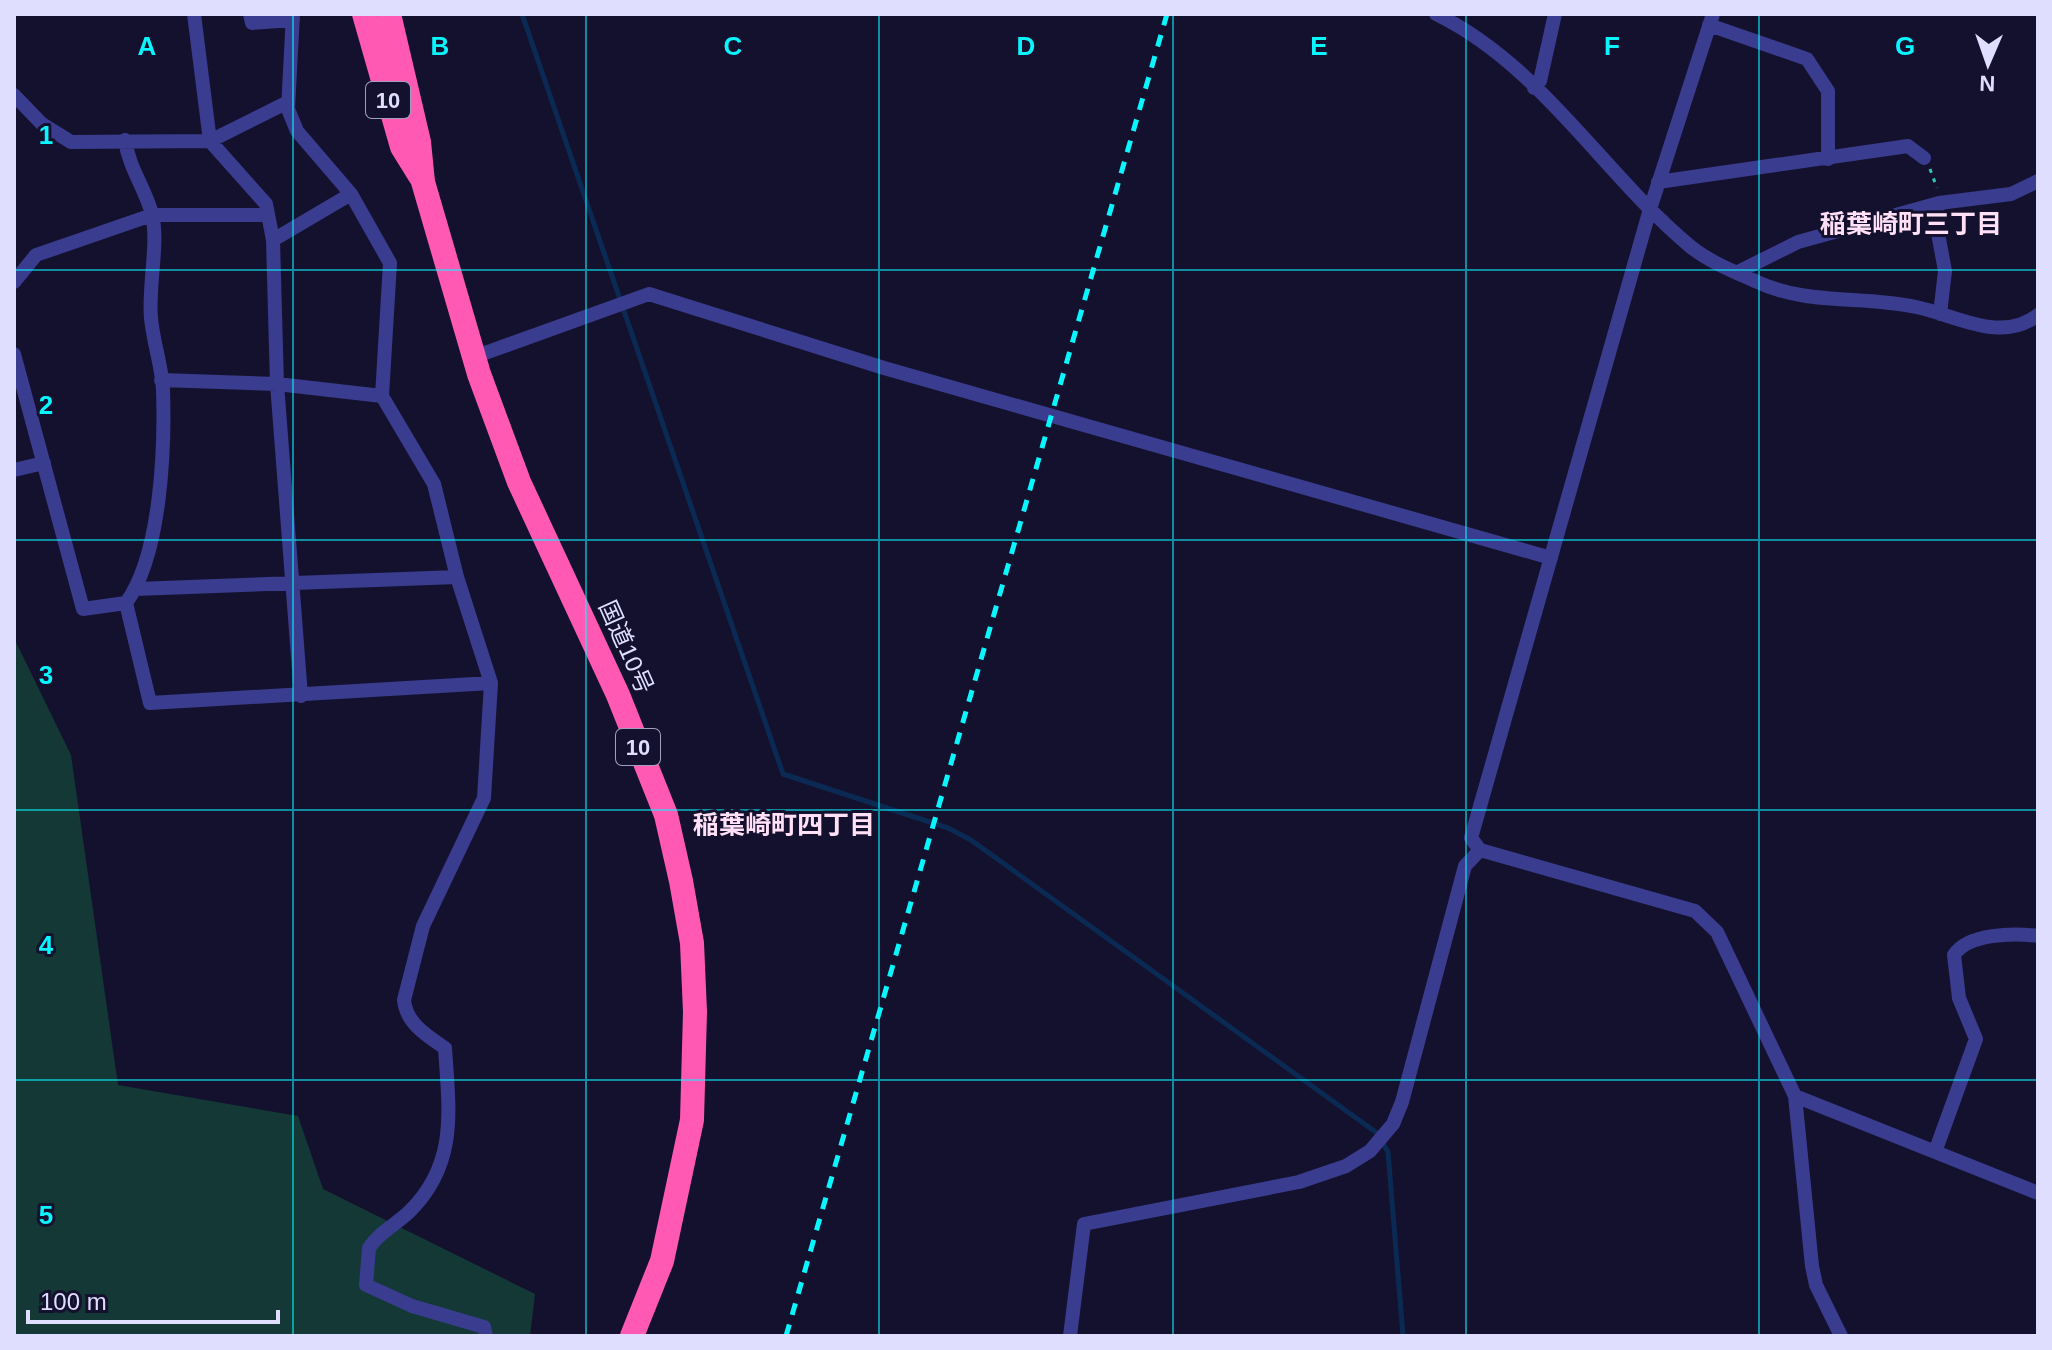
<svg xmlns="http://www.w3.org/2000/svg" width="2052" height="1350" viewBox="0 0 2052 1350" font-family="Arial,'Noto Sans JP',sans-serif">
<rect width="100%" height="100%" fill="#14112e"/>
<!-- green -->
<path fill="#133835" d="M14 638 71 755 118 1085 298 1116 323 1189 535 1294 530 1336H14Z"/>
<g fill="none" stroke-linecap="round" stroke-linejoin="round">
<!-- stream -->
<path stroke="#0b2a53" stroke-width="5" d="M522 14 783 774 948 828 971 840 1377 1133 1388 1152 1403 1336"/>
<!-- path -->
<path stroke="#2bc5b2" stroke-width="3" stroke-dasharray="4 6" stroke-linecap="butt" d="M1930 169 1937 188"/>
<!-- street -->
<path stroke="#3a3c8f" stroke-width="14" d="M194 14 210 141 288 102
M250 14 252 23 293 20
M293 14 288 109 297 131 351 194 390 263 382 396 434 484 457 577 491 683 484 798 423 926 404 1000C406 1023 427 1036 445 1048 449 1110 458 1163 410 1211 397 1224 379 1232 369 1248L366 1285 412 1306 484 1327 486 1336
M1436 14C1541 65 1603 174 1691 247 1708 261 1735 272 1755 281 1807 306 1862 295 1916 307 1956 315 2001 344 2038 315
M1713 14 1650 209 1471 838 1480 850 1695 911 1717 932 1795 1096 1812 1266 1816 1285 1841 1336
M1709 25 1807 59 1828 91V159
M1534 88 1540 81 1555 14
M14 95 42 124 71 142 210 141 266 204 273 240 277 384 301 696
M1658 182 1908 146 1924 158
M1939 203 2011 194 2038 181
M273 240 351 194
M1738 272 1798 242 1939 203 1935 217 1945 271 1940 314
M14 282 36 255 152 215H268
M14 354 83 609 126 603C161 555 165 449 163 390 162 366 153 342 151 318 148 286 159 244 152 214 145 188 129 168 125 140
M474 357 649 294 884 368 1551 558
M161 380 277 384 382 396
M14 470 44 463
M136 589 457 577
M126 603 150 703 491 683
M1795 1096 2038 1193
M1935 1152 1976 1039 1959 998 1954 955C1968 933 2014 933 2038 936
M1070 1336 1084 1224 1299 1182 1346 1166 1370 1151 1393 1124 1402 1102 1465 866 1480 850"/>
<!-- highway -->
<path stroke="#ff59b3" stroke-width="24" d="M364 14 402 147 420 176
M389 14 419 142 423 182 479 374 519 482 618 695 666 815 681 881 692 943 695 1012 692 1120 662 1261 632 1336"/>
<!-- rail -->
<path stroke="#0af6ff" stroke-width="5" stroke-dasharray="12 10" stroke-linecap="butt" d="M786 1336 1167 14"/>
</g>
<!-- grid -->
<path fill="none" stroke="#0af6ff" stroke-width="2" stroke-opacity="0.55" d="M293 14V1336M586 14V1336M879 14V1336M1173 14V1336M1466 14V1336M1759 14V1336M14 270H2038M14 540H2038M14 810H2038M14 1080H2038"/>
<g text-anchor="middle" stroke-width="6" stroke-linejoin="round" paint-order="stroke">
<!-- shield labels -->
<g fill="#14112e" stroke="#a2a0c0" stroke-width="2">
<rect x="366" y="82" width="44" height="36" rx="6"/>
<rect x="616" y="729" width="44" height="36" rx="6"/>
</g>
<g font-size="22" font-weight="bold" fill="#dfdeff">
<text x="388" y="108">10</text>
<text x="638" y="755">10</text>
</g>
<!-- street labels -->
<g font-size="24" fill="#dfdeff" stroke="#14112e">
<text transform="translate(626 647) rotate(66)" y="8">国道10号</text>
</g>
<!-- neighbourhood labels -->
<g font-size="26" font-weight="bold" fill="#ffe0f6" stroke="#14112e">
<text x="1911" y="233">稲葉崎町三丁目</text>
<text x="784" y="834">稲葉崎町四丁目</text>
</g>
</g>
<g font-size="26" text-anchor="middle" font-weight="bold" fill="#0af6ff" stroke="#14112e" stroke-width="6" stroke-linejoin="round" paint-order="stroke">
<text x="147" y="55">A</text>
<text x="440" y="55">B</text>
<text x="733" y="55">C</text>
<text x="1026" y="55">D</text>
<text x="1319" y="55">E</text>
<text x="1612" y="55">F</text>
<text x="1905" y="55">G</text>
<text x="46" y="144">1</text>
<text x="46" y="414">2</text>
<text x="46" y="684">3</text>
<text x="46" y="954">4</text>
<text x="46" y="1224">5</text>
</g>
<!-- border -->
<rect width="2052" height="1350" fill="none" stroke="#dfdeff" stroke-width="32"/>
<!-- north arrow -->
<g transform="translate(1988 64) rotate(182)" stroke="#14112e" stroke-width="6" paint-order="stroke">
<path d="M0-6L14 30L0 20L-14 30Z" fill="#dfdeff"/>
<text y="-12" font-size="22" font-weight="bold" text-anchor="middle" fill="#dfdeff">N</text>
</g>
<!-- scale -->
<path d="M28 1310v12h250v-12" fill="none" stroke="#dfdeff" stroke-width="4"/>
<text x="40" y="1310" font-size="24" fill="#dfdeff" stroke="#14112e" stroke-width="6" paint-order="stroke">100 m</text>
</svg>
